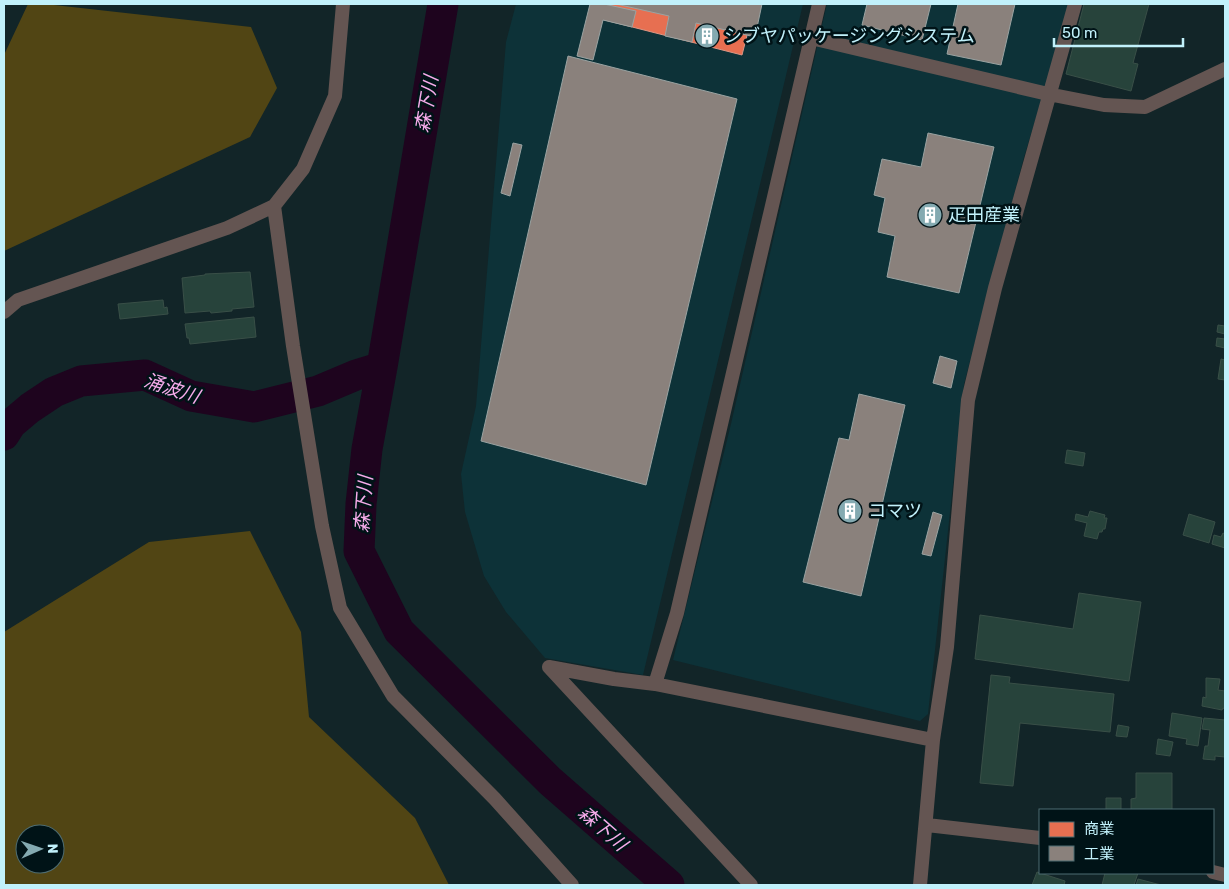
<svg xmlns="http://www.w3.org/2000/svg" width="1229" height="889" viewBox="0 0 1229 889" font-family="Rubik,'Noto Sans JP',sans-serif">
<rect width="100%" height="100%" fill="#122528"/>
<!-- built -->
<path fill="#0d3238" d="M516 4H803L643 675 545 658 506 612 484 576 465 512 461 474 476 406 506 42Z
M827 4H1071L1024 157 964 384 928 714 920 721 673 660 731 424Z"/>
<!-- green -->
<path fill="#514514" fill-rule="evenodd" d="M28 4H45L251 27 277 88 250 137 4 251V55Z
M250 531 301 632 309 717 415 818 449 885H4V632L149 542ZM25 834H55V864H25Z"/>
<!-- shops -->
<path fill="#e76f51" stroke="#dc9684" d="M597 4H755L742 55 593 17Z"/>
<!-- industry -->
<path fill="#8a817c" stroke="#9aa3a2" d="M590 4H604L636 11 632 27 603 20 593 60 577 56Z
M616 4H762L755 37 696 23 692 42 665 36 669 16Z
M867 4H931L922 40 862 25Z
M958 4H1015L1001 65 947 54Z
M568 56 737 99 646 485 481 441Z
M928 133 994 147 959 293 887 277 895 236 878 232 885 198 874 195 882 159 921 167Z
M513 143 522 145 510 196 501 193Z
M940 356 957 361 951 388 933 383Z
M859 394 905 405 861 596 803 582 839 438 849 440Z
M933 512 942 515 931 556 922 554Z"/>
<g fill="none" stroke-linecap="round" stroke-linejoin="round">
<!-- river -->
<path stroke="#1e041e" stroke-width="31" d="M443 4 382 367 367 449 361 504 359 551 399 631 550 781 669 885
M4 435 11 424 30 408 54 392 81 381 145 375 191 396 254 407 318 391 356 375 382 367"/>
</g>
<!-- building -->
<path fill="#27433b" stroke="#394f47" d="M1084 4H1149L1133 63 1138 64 1131 91 1066 74Z
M250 272 254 307 232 309V311L211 313 210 311 185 313 182 278 205 275V274Z
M163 300 164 308 167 307 168 314 120 319 118 304Z
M254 317 256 337 190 344 189 338H187L185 324Z
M1218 325 1225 326V334L1217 332Z
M1217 338 1225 339V348L1216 346Z
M1221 359 1225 360V380L1218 379Z
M1067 450 1085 453 1083 466 1065 463Z
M1090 511 1105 515 1104 518H1107L1105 529H1103L1102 532H1099L1097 539 1084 536 1087 523 1075 520 1076 514 1088 517Z
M1189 514 1215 522 1209 543 1183 535Z
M1223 533 1225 534V548L1212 544 1214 535 1221 537Z
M1079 593 1141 602 1129 681 975 659 980 615 1073 629Z
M991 675 1010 677 1009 683 1114 694 1110 732 1020 723 1013 786 980 783Z
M1206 678 1220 679 1218 690 1225 691V709L1223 708 1222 710 1202 706 1203 697 1206 698Z
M1172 713 1202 718 1198 746 1186 744 1187 739 1169 736Z
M1204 718 1225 720V757L1215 756V760L1203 759 1205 746H1208L1210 730 1202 729Z
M1118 725 1129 727 1127 737 1116 736Z
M1158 739 1173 742 1170 756 1156 754Z
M1136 773H1172V810H1131V799L1136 798Z
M1106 798H1121V810H1106Z
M1037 872 1065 881 1064 885H1032Z
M1103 873H1138L1134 885H1102L1105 873Z
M1138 879 1157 884 1162 885H1136Z"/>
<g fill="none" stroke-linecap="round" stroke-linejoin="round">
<!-- minor -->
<path stroke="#645552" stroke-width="14" d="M819 4 677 613 655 684 933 740
M811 38 1048 94 1104 105 1145 107 1225 69
M274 206 293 346 322 526 340 608 393 696 495 799 572 885
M4 312 18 300 227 228 274 206 303 169 335 96 343 4
M549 667 751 885
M549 667 614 679 655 684
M927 825 1040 838
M1213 872 1225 875
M920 885 933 740 947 647 968 400 995 288 1075 4"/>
</g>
<!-- icons -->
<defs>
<symbol id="building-disc" viewBox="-11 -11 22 22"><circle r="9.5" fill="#84aab1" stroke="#001317"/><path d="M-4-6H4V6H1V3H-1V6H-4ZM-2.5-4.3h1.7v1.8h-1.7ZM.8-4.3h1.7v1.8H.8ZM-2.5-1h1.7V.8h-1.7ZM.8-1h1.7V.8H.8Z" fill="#fff"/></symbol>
</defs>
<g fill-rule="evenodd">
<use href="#building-disc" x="693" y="22" width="28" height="28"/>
<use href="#building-disc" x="916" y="201" width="28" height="28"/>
<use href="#building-disc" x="836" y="497" width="28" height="28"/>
</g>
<g text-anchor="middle" stroke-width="5" stroke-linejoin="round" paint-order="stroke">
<!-- poi labels -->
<g font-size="18" fill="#c1f1fb" stroke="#001317" text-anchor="start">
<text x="724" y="42">シブヤパッケージングシステム</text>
<text x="948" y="221">疋田産業</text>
<text x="868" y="517">コマツ</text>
</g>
<!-- water labels -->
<g font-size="19" font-style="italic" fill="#f5abea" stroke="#001317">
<text transform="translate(426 104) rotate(-80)" y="7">森下川</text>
<text transform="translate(172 388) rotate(18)" y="7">涌波川</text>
<text transform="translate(363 504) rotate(-86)" y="7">森下川</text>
<text transform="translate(603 828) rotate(41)" y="7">森下川</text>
</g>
</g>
<!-- border -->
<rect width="1229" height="889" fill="none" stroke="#c1f1fb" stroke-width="10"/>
<!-- legend -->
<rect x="1039" y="809" width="175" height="65" fill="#001317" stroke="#4d6c72"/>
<rect x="1049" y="822" width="25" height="15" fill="#e76f51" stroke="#4d6c72"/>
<text x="1084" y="834" font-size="15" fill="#c1f1fb">商業</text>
<rect x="1049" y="846" width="25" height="15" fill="#8a817c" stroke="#4d6c72"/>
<text x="1084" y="859" font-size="15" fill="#c1f1fb">工業</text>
<!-- north arrow -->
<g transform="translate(40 849) rotate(88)"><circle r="24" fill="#001317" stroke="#4d6c72"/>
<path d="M0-4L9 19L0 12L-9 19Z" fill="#84aab1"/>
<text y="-8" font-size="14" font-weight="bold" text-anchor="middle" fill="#c1f1fb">N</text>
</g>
<!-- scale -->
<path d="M1054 38v8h129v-8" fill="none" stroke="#c1f1fb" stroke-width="2.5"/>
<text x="1062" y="38" font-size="15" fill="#c1f1fb" stroke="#001317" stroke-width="4" paint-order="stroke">50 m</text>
</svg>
